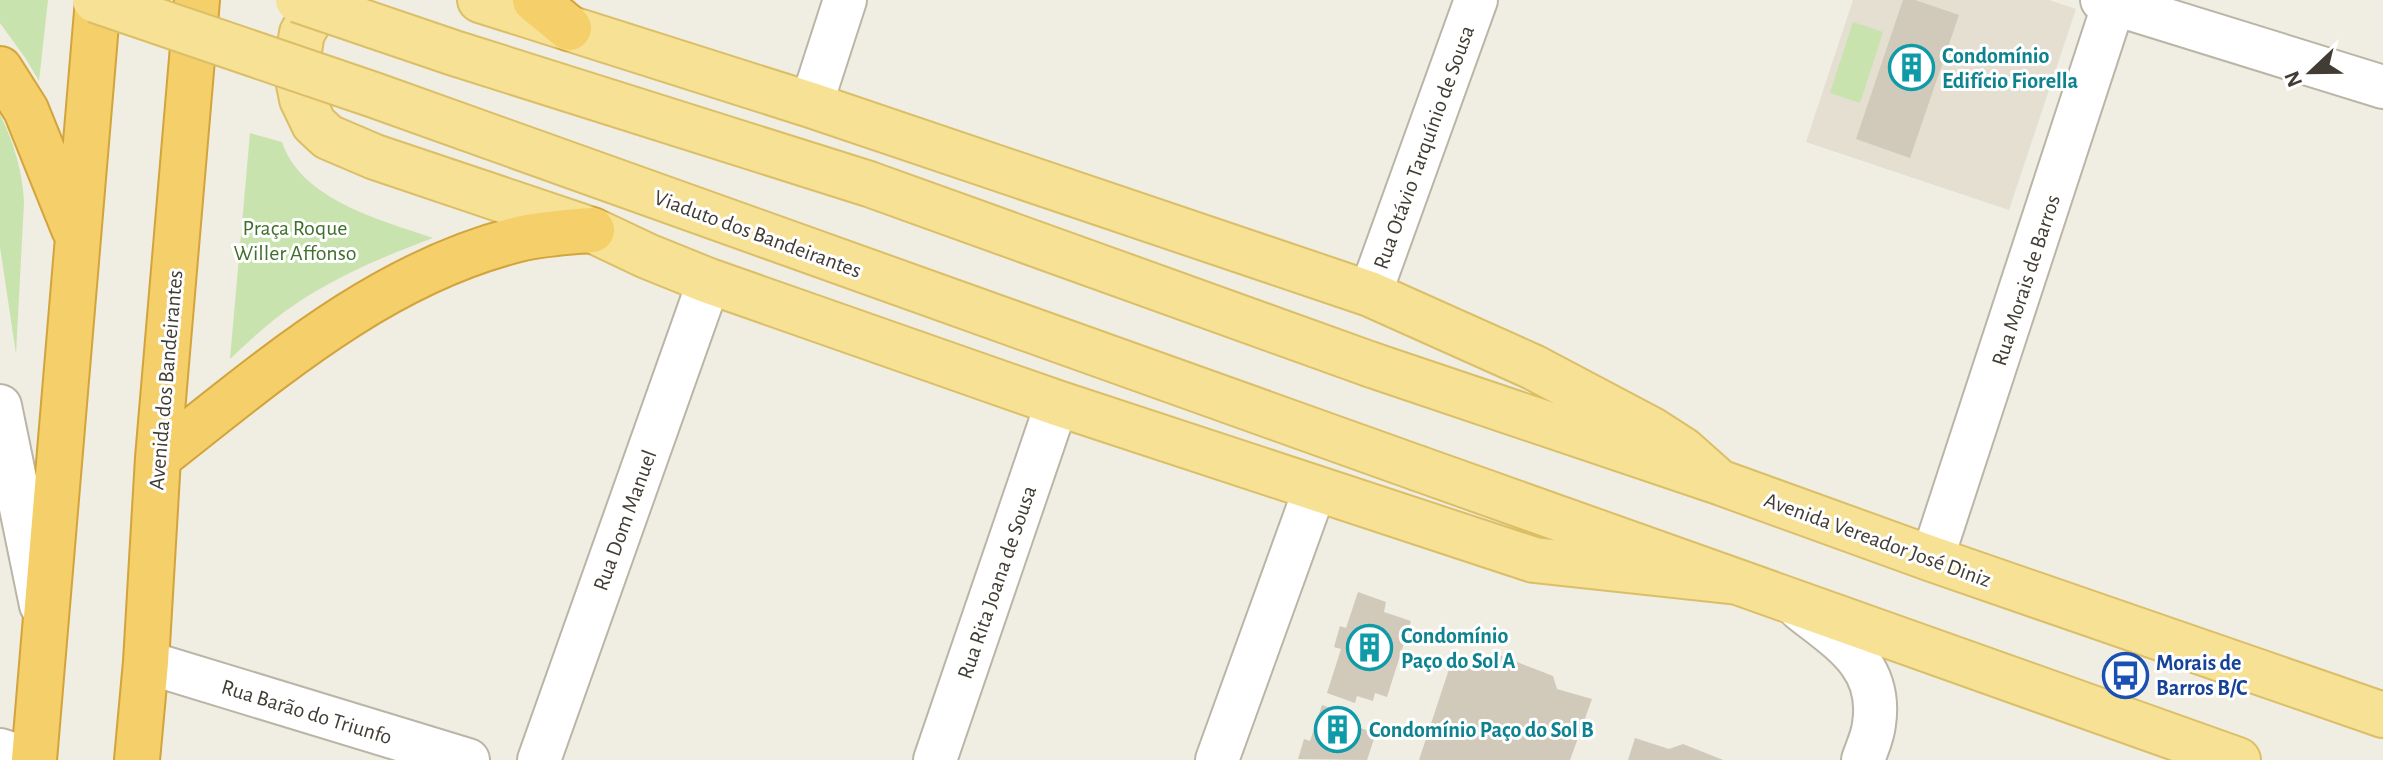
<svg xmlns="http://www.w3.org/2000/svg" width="2383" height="760" viewBox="0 0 2383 760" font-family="'Alegreya Sans',sans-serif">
<rect width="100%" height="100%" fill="#f0ede3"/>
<!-- residential -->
<path fill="#e4dfd1" d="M1853 0H2049L2076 9 2009 210 1806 142Z"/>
<!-- green -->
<path fill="#c8e3ae" d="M0 0H48L39 81 26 59 0 23Z
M1853 22 1883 32 1860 103 1830 93Z
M0 114C14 144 22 169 24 202L16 354 0 247Z
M250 133 282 142C301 200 381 220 433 238 387 255 339 275 297 303 273 319 251 339 230 359Z"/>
<!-- building -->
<path fill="#d1c9b9" d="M1903 0H1915L1959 15 1910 158 1856 139Z
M1358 592 1386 602 1384 612 1411 621 1387 697 1375 693 1373 701 1357 696 1355 703 1327 693 1341 649 1334 647 1340 626 1346 628Z
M1454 654 1485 660 1499 655 1553 676 1557 689 1592 699 1570 760H1419Z
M1322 705 1351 715 1347 724 1376 733 1367 760 1298 759 1304 739 1310 741Z
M1635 738 1669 749 1683 744 1723 760H1628Z"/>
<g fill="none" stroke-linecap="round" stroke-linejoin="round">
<defs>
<path id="minor" d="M2102 0 2383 87
M811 105 845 0
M1370 294 1476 0
M0 406 41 605
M1932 559 2115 0
M1800 609C1840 641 1883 665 1874 724 1873 736 1867 748 1863 760
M146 662 468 760
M0 750 31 760
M539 760 709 281
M935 760 1057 403
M1217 760 1315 489"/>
<path id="major" d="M329 0 316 10 302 33 296 69 302 99 314 124 328 137 375 157 592 230 647 256 709 281 1057 403 1534 560 1738 582
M480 0 811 105 1370 294 1533 367 1652 430 1683 450 1719 482
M1372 365 1719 482 1932 559 2383 715
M1420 469 2238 760"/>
<path id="highway" d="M535 0 569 28
M0 69 26 110 74 229
M158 458C268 372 380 273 519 239 543 233 567 232 592 230
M34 760 98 0
M137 760 146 662 158 458 197 0"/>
</defs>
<!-- minor casing -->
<use href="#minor" stroke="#bbb5a7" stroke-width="46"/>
<!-- major casing -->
<use href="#major" stroke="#dbbf67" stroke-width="48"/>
<!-- highway casing -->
<use href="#highway" stroke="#d2a43b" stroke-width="48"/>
<!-- minor -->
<use href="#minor" stroke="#fff" stroke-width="42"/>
<!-- major -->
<use href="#major" stroke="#f7e195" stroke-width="44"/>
<!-- highway -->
<use href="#highway" stroke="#f4cf6a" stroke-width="44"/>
<defs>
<path id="major-bridge" d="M95 0 374 95 1420 469
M298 0 454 53 869 184 1372 365"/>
</defs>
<!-- major-bridge casing -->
<use href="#major-bridge" stroke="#dbbf67" stroke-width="48" stroke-linecap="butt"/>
<!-- major-bridge -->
<use href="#major-bridge" stroke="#f7e195" stroke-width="44"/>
</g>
<!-- icons -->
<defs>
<symbol id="building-ring" viewBox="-11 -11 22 22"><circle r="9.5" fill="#fff" stroke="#0f9aa8" stroke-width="1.5"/><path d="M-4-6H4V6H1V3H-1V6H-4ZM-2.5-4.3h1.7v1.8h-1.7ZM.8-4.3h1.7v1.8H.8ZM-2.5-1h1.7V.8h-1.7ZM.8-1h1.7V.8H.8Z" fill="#0f9aa8"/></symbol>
<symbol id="bus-ring" viewBox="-11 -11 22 22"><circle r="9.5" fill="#fff" stroke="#1a4fb4" stroke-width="1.5"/><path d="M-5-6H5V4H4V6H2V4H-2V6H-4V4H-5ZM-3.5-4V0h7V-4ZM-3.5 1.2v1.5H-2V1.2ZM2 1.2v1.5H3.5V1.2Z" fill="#1a4fb4"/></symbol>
</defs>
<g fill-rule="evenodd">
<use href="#building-ring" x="1886" y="42" width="51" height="51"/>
<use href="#building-ring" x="1344" y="622" width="51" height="51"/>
<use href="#bus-ring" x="2100" y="650" width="51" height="51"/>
<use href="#building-ring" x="1312" y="704" width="51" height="51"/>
</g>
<g text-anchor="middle" stroke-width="6" stroke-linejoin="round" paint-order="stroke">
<!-- culture labels -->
<g font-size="22" font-weight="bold" fill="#0d838f" stroke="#fff" text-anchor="start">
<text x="1942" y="63">Condomínio<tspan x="1942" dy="25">Edifício Fiorella</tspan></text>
<text x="1401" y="643">Condomínio<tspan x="1401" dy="25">Paço do Sol A</tspan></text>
<text x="1369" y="737">Condomínio Paço do Sol B</text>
</g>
<!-- street labels -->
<g font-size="22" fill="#423d34" stroke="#fff">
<text transform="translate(1423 147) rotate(-70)" y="8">Rua Otávio Tarquínio de Sousa</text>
<text transform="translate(758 233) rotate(20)" y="8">Viaduto dos Bandeirantes</text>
<text transform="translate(2025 280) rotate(-72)" y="8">Rua Morais de Barros</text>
<text transform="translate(165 380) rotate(-85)" y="8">Avenida dos Bandeirantes</text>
<text transform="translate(624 520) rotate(-70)" y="8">Rua Dom Manuel</text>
<text transform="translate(1878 539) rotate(20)" y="8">Avenida Vereador José Diniz</text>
<text transform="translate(996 582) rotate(-71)" y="8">Rua Rita Joana de Sousa</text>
<text transform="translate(307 711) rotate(17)" y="8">Rua Barão do Triunfo</text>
</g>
<!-- park labels -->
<g font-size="22" fill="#416f2c" stroke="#fff">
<text x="295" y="235">Praça Roque<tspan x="295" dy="25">Willer Affonso</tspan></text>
</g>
<!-- transit labels -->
<g font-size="22" font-weight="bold" fill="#164399" stroke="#fff" text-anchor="start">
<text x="2156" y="670">Morais de<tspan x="2156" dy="25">Barros B/C</tspan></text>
</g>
</g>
<!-- north arrow -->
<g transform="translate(2311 72) rotate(248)" stroke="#ffffff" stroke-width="6" paint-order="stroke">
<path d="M0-6L14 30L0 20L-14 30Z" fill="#423d34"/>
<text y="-12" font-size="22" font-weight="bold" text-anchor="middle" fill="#423d34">N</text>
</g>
</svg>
